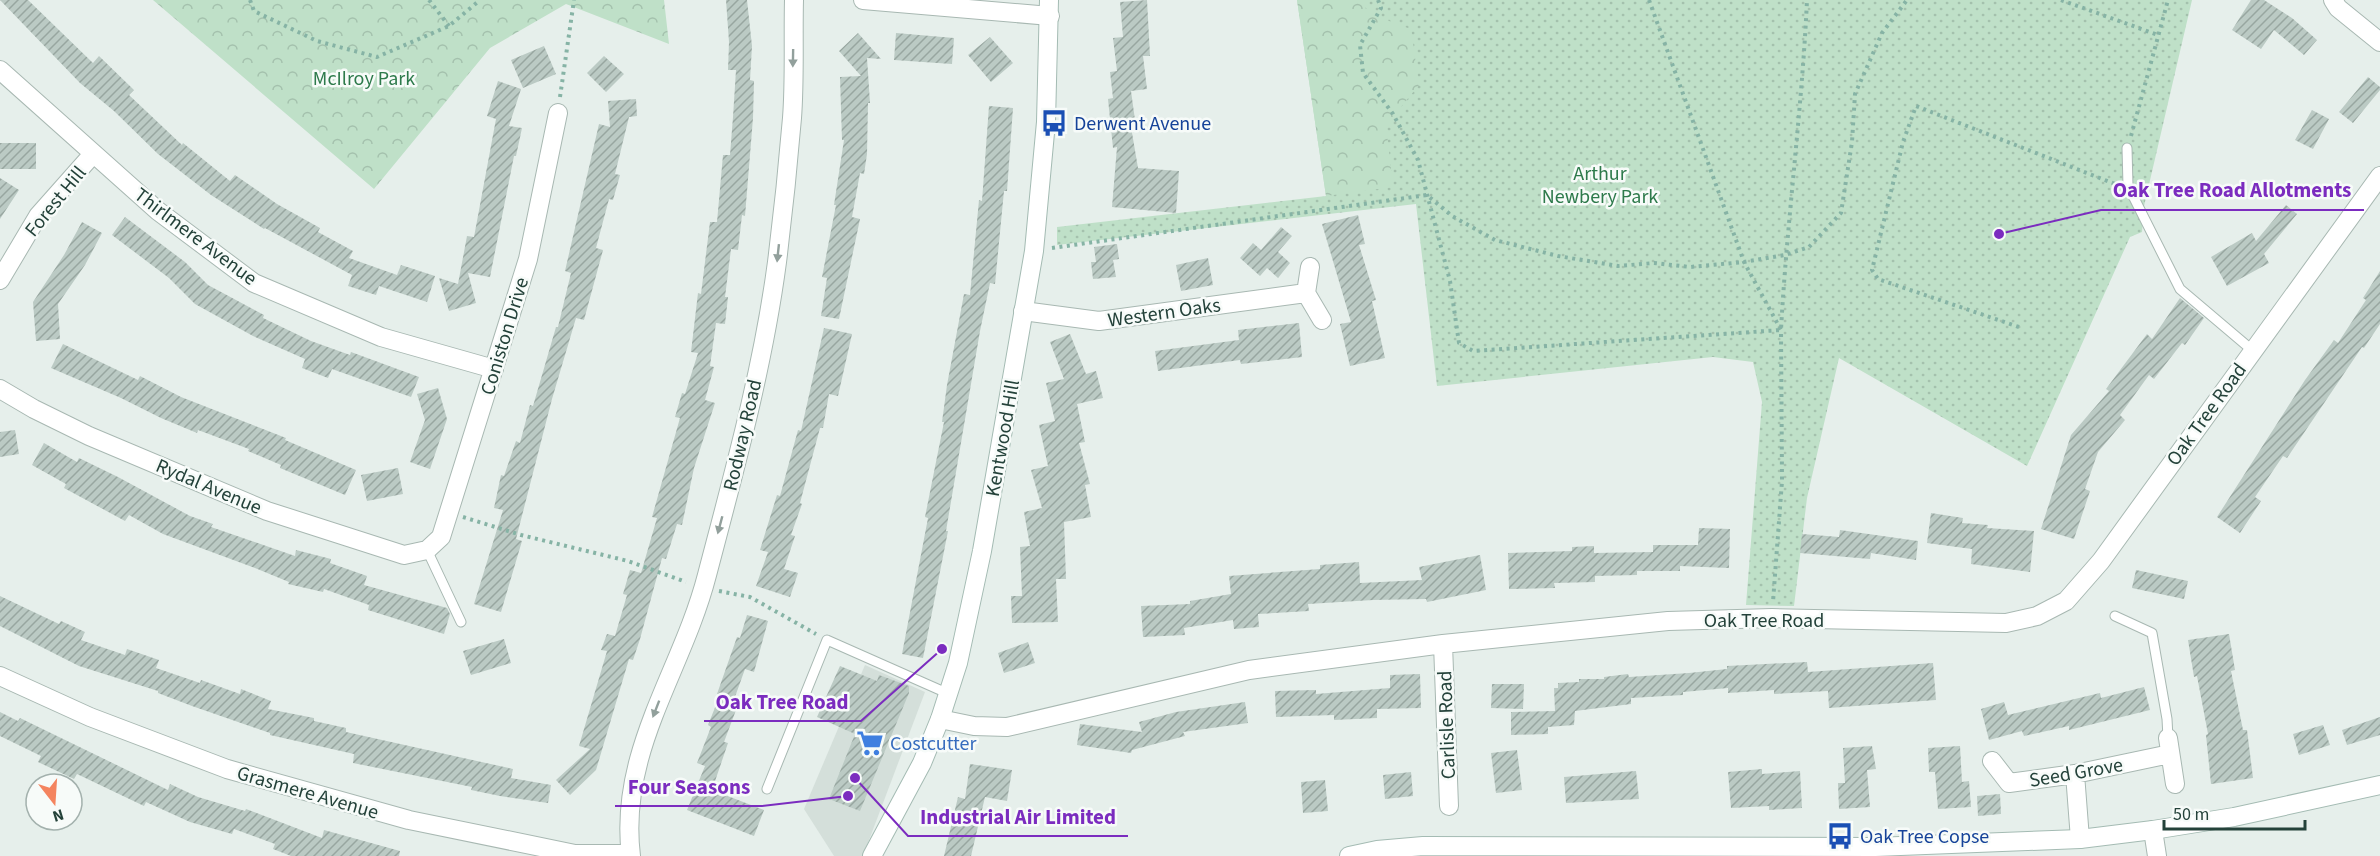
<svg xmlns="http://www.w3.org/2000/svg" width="2380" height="856" viewBox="0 0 2380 856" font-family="'Source Sans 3',sans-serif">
<defs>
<pattern id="green-dots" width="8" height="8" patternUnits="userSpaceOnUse" patternTransform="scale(1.5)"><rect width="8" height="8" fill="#bfe0c8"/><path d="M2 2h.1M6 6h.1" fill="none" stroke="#a4c1ad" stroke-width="1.8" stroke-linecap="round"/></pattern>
<pattern id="forest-crowns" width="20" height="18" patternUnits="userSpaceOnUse" patternTransform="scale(1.5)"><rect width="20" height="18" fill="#bfe0c8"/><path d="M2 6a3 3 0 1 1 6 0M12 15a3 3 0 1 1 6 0" fill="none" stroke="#a4c1ad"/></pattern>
<pattern id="building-hatch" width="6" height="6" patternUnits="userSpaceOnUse" patternTransform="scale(1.5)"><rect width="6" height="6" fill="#bbcac4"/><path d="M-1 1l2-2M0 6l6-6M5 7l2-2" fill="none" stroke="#98a6a0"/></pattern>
</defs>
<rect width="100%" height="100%" fill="#e6efeb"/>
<!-- built -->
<path fill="#d4dfda" d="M865 665 925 692 863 856H834L804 809Z"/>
<!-- green -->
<path fill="url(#green-dots)" d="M1297 0H2192L2144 206 2142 232 2130 237 2027 466 1839 358 1807 498 1794 606 1746 605 1762 402 1753 362 1713 357 1437 386 1416 204 1057 245V227L1326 196Z"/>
<!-- forest -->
<path fill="url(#forest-crowns)" d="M153 0H664L669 44 566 4 490 48 374 189Z
M1297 0H1364L1365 8 1393 23 1411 29 1419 85 1386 125 1393 187 1326 196Z"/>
<!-- building -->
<path fill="url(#building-hatch)" d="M0 0H28L93 63 99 56 134 90 129 95 182 145 183 143 230 181 235 175 277 204 320 228 318 232 353 251 349 258 397 275 401 265 435 276 427 302 379 286 376 295 348 286 352 275 265 228 264 229 211 195 158 154 114 111 80 83Z
M726 0H747L752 46 750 80 754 81 753 118 745 216 742 215 738 250 731 249 725 297H728L725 324 716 323 710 366 714 367 705 400 715 403 694 468 682 525 677 524 666 559 662 558 640 639 633 660 629 659 596 770 570 795 556 780 590 749 579 746 607 651 601 650 607 634 615 636 627 595 623 594 630 570 641 573 657 518 652 517 680 418 675 417 682 393 685 394 698 353 691 352 698 293 701 294 710 222H717L723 155H730L733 117 736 70H728L729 42Z
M1147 0 1150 56H1143L1147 89 1131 91 1135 120 1130 121 1138 168 1179 171 1176 213 1112 207 1117 147 1113 148 1108 99 1113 98 1110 72 1117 71 1113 38 1123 37 1120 2Z
M2251 0H2264L2292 18 2317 40 2304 55 2274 30 2261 49 2232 30Z
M858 33 881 59 867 58 870 103H868L867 154 864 174 860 173 852 217 860 219 839 319 821 316 827 278 822 277 836 205H834L844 140H842L840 77 861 76 839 51Z
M896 33 954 38 952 64 894 60Z
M990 37 1013 63 991 82 968 55Z
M544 46 556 74 523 88 511 60Z
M604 56 624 74 606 92 587 73Z
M2368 77 2380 87V90L2353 123 2339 112Z
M498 81 521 89 509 126 522 128 516 156H514L490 277 468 273 476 303 449 311 439 278 458 284 467 236 474 237 496 119 487 116Z
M636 99 637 116 629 117 615 174 620 175 613 200 609 199 596 248 603 250 584 320 576 318 552 399 516 539 522 541 501 612 474 604 503 510 494 508 501 475 504 476 516 441 520 443 530 405 533 406 556 327H558L571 273 565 271 599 124 610 127 608 101Z
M989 106 1013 108 1007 191H1004L995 284 990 283 980 331 946 531H948L923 658 902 654 928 518 925 517 944 422H942L947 385 964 294 970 295 979 200 982 201Z
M2312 110 2329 119 2313 149 2295 140Z
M0 143H36V169H0Z
M0 178 19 190 0 219Z
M2286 205 2297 214 2264 254 2269 263 2227 286 2211 257 2252 233 2256 241Z
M1358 215 1365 244 1359 245 1376 300 1372 301 1385 358 1350 366 1340 324 1351 322 1322 224Z
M125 217 185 262 208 285 264 315 263 318 311 341 350 355 351 352 419 377 411 397 332 369 328 378 302 368 305 359 253 336 195 304 169 278 112 235Z
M82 222 102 233 85 265 58 304 60 339 36 341 33 302 64 255Z
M1281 227 1292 236 1278 252 1290 263 1278 278 1267 268 1260 276 1240 258 1253 243 1261 250Z
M1117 244 1119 259 1113 260 1116 277 1093 279 1091 262H1096L1094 247Z
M1208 258 1213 285 1181 291 1176 265Z
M2380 271V324L2364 348 2362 347 2287 458 2283 456 2255 497 2261 501 2240 533 2217 517 2305 380 2334 340 2338 343 2366 300 2363 298Z
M2180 298 2204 318 2185 345 2182 343 2154 379 2149 375 2120 415 2125 420 2098 452 2085 489 2090 491 2074 539 2041 529 2071 435 2109 391 2106 389 2147 334 2152 339Z
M1299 323 1302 357 1241 364 1240 360 1158 371 1155 351 1239 340 1238 330Z
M824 328 852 334 838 396 829 394 823 428H820L800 503 802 504 791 535 795 536 784 569 798 573 790 597 756 586 768 552 760 550 777 495 780 496 798 430 801 431Z
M1070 334 1086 374 1096 371 1103 398 1077 404 1085 442 1079 443 1090 484 1085 485 1091 517 1064 522 1066 579H1056L1058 622 1012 623 1011 596H1022L1020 547 1030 546 1024 512 1042 508 1031 470 1048 466 1039 425 1055 421 1046 383 1064 379 1050 342Z
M63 344 138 380 140 376 181 397 286 438 285 440 356 470 345 495 280 468 281 465 248 451 249 449 198 430 197 433 161 418 121 398 51 368Z
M438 388 447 419 430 469 410 462 425 420 417 394Z
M15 430 19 454 0 457V432Z
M44 443 77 462 79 458 118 477 190 516 213 524 211 527 295 556 296 550 331 559 330 563 367 576 364 585 447 608 450 614 444 634 368 610 369 605 324 589 323 592 288 584 289 582 255 568 163 534 129 515 125 521 64 488 66 484 32 465Z
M398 468 403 494 367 501 361 475Z
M1931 513 1963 518 1962 523 1988 525 1987 528 2034 531 2030 572 1971 564 1972 549 1927 543Z
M1699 528 1730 529 1729 568 1680 566V571H1637V575L1595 576V582L1554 583 1555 588 1509 589 1508 553 1572 551V547L1594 546V553L1653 552V545H1698Z
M1840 530 1918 541 1916 560 1871 553 1870 559 1800 553 1802 534 1839 537Z
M1480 555 1486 590 1427 602 1426 599 1373 600 1308 604 1309 611 1258 614 1259 627 1234 629 1233 620 1184 628 1185 635 1143 637 1141 606 1190 604V601L1231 594 1229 576 1320 569V565L1359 562 1360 583 1422 580 1419 567Z
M2136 570 2188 581 2184 599 2132 588Z
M0 596 59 624 61 621 85 632 81 640 125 655 127 649 159 660 156 668 200 683 201 680 240 694 241 689 271 701 268 709 314 718V721L346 728V732L513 769 511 778 551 785 548 803 500 796 471 790 472 787 353 763 354 754 270 735V733L192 706 158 693V691L79 666 0 626Z
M747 615 768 621 754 672 745 669 731 708 736 710 724 742 728 743 712 790 764 810 754 836 687 810 705 766 697 763 711 727 708 725 720 695 717 694 737 637 740 638Z
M2229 634 2235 670 2231 671 2243 730H2247L2253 778 2211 784 2206 735 2208 734 2197 676 2194 677 2188 640Z
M504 639 511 663 471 675 463 651Z
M1028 642 1035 663 1004 673 998 653Z
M1807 662 1808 672 1933 663 1936 700 1829 708 1828 691 1774 694V690L1728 693V688L1683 692V695L1631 698V704L1575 711 1574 725 1548 727V734L1511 735V712L1555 711 1554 688H1558V683L1579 682V679H1604V677L1628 674 1629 677 1689 673 1727 669V666Z
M840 666 877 681 879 675 909 686V693L860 811 829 799 855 734 817 717Z
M1420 674 1421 708 1377 709V718L1334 720V715L1276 717 1275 691 1316 690V694L1390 688V675Z
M1492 684H1524L1523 709 1491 708Z
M2144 687 2150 710 2069 730V726L2024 736 2022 731 1989 740 1981 709 2004 702 2008 715 2100 693 2101 698Z
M1245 702 1248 723 1183 732 1185 736 1132 750 1131 753 1077 745 1080 724 1142 732 1139 722 1176 712Z
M0 712 18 721 20 718 168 790 170 784 198 797 245 811 246 809 322 838 324 830 400 851 399 856H291L273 849 275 844 234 829 232 834 190 822 146 802 144 806 77 774 74 779 38 762 41 756 0 736Z
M2380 717V735L2347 745 2342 730Z
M2323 725 2330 745 2299 755 2293 734Z
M1872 746 1876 769 1867 770 1870 807 1839 809 1838 783H1845L1843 748Z
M1960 746 1962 782 1969 781 1971 807 1938 809 1935 772H1929L1928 748Z
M1517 750 1522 790 1496 793 1491 753Z
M970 764 1012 770 1007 801 985 797 971 856H944L958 797 965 799Z
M1762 769V774L1800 771 1802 808 1769 810V806L1731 808 1728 772Z
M1636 771 1639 799 1566 803 1564 777Z
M1411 772 1413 796 1385 799 1383 775Z
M1325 780 1328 811 1303 813 1301 782Z
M2000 794 2001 814 1978 816 1977 796Z"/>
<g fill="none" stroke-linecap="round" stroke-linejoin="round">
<defs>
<path id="lane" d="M2127 148 2128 186 2180 289 2252 350
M427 550 461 622
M2115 616 2152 633 2167 719 2168 738
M767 789 827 640 949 694"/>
<path id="street" d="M863 0 1050 16
M2333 0 2338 8 2380 42
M0 70 158 211 254 283 381 337 494 369
M1310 267 1306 293 1322 320
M0 280 38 216 93 154
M1023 311 1099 321 1306 293
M0 389 34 409 89 436 267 511 404 555 427 550 441 537 528 259 558 113
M1443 644 1449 806
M0 676 90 717 227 769 409 820 575 854H630
M940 719 974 726 1007 727 1249 670 1443 644 1668 621 1772 618 2006 623 2037 616 2066 601 2101 561 2380 176
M2168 738 2175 784
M1992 761 2009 783 2075 774 2170 754
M2075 774 2080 839
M2153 830 2157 856
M631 856C618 751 682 672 707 575 734 472 763 368 777 262 783 214 788 166 792 118 795 79 793 39 794 0"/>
<path id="secondary" d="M872 856 922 763 940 719 958 663 982 551 1034 251 1046 122 1049 0
M1349 856 1377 850 1423 846 1875 847 2080 839 2153 830 2234 817 2380 785"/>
</defs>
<!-- lane casing -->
<use href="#lane" stroke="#a8b8b2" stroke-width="11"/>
<!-- street casing -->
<use href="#street" stroke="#a8b8b2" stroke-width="20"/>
<!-- secondary casing -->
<use href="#secondary" stroke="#a4bbb3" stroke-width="20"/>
<!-- path -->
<path stroke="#86b3a5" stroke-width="4" stroke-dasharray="3 4.5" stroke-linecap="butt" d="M250 0 254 11 317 41 377 57 449 26 480 0
M429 0 449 26
M1378 0 1381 8 1360 45 1363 73 1393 114 1418 160 1450 281 1459 343 1473 351 1781 330C1787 220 1802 110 1807 0
M1649 0 1744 262 1781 330 1782 481 1773 602
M2061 0 2158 35
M560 97 574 0
M2131 136 2168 0
M1052 248 1427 195 1452 216 1495 240 1558 256 1618 266 1654 263 1690 267 1744 262 1785 255 1809 247 1841 213 1852 142 1855 94 1882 33 1907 0
M2019 327 1878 279 1872 270 1903 142 1916 106 2115 184
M463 517 521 535 628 561 686 582
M719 591 750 597 816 634"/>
<!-- lane -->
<use href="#lane" stroke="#fff" stroke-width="9"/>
<!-- street -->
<use href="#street" stroke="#fff" stroke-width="18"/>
<!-- secondary -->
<use href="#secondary" stroke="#fff" stroke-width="18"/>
</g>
<!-- one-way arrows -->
<defs><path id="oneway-solid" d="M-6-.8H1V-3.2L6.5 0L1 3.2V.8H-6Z" transform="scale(1.5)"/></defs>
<g fill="#92a09c">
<use href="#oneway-solid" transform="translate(793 58) rotate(91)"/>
<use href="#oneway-solid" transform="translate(778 253) rotate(96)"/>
<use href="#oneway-solid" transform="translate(720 525) rotate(105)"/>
<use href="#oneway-solid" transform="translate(656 709) rotate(111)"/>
</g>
<!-- icons -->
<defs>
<symbol id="bus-bare" viewBox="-9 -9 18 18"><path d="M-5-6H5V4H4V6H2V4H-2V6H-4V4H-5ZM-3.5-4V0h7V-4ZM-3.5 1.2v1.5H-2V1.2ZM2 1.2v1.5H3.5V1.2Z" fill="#1a4fb4" stroke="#f7fbf9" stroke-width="2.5" paint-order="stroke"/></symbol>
<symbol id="supermarket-bare" viewBox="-9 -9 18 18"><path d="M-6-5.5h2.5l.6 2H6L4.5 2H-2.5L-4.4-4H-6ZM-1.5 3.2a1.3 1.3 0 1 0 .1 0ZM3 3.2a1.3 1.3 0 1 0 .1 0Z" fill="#3f7fe0" stroke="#f7fbf9" stroke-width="2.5" paint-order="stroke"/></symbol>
</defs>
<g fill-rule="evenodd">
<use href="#bus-bare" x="1035" y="104" width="38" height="38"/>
<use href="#supermarket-bare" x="851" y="724" width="38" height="38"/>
<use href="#bus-bare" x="1821" y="817" width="38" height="38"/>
</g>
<g text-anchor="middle" stroke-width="5" stroke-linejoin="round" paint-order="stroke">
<!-- park labels -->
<g font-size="20" fill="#2d7a4b" stroke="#f7fbf9">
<text x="364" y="85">McIlroy Park</text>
<text x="1600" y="180">Arthur<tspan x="1600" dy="23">Newbery Park</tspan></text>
</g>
<!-- transit labels -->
<g font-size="20" fill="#164399" stroke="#f7fbf9" text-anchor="start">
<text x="1074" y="130">Derwent Avenue</text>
<text x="1860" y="843">Oak Tree Copse</text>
</g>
<!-- street labels -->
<g font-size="20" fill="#24423a" stroke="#f7fbf9">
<text transform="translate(55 201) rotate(-51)" y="7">Forest Hill</text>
<text transform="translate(196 236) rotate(37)" y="7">Thirlmere Avenue</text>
<text transform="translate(1164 312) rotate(-8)" y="7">Western Oaks</text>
<text transform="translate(504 336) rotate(-73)" y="7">Coniston Drive</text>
<text transform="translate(2206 414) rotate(-54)" y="7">Oak Tree Road</text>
<text transform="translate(742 435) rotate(-77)" y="7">Rodway Road</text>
<text transform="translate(1002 438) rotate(-80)" y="7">Kentwood Hill</text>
<text transform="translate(209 486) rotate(23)" y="7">Rydal Avenue</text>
<text x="1764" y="627">Oak Tree Road</text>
<text transform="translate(1446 725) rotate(-92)" y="7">Carlisle Road</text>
<text transform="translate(2076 772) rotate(-10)" y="7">Seed Grove</text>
<text transform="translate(308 792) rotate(16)" y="7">Grasmere Avenue</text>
</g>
<!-- shop labels -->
<g font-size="20" fill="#366cbe" stroke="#f7fbf9" text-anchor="start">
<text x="890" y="750">Costcutter</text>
</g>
</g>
<!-- callouts -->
<path fill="none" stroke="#7b2cbf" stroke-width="2" d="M1999 234L2101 210H2364M942 649L861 721H704M848 796L762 806H615M855 778L908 836H1128"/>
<g fill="#7b2cbf" stroke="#f7fbf9" stroke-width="2">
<circle cx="1999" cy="234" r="6"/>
<circle cx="942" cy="649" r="6"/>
<circle cx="848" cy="796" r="6"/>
<circle cx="855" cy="778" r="6"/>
</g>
<g font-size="21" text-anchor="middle" font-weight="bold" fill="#7b2cbf" stroke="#f7fbf9" stroke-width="5" stroke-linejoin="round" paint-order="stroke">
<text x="2232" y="197">Oak Tree Road Allotments</text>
<text x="782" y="709">Oak Tree Road</text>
<text x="689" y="794">Four Seasons</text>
<text x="1018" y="824">Industrial Air Limited</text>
</g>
<!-- north arrow -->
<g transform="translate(54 802) rotate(163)"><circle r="28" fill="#f7fbf9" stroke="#a3b1ad" stroke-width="1.5"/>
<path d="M0-4.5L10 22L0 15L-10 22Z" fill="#f4845f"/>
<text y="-9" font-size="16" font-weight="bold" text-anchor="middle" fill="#24423a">N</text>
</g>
<!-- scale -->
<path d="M2164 820v9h141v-9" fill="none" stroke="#24423a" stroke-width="3"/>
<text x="2173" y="820" font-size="18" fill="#24423a" stroke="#f7fbf9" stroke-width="4.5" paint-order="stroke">50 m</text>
</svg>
